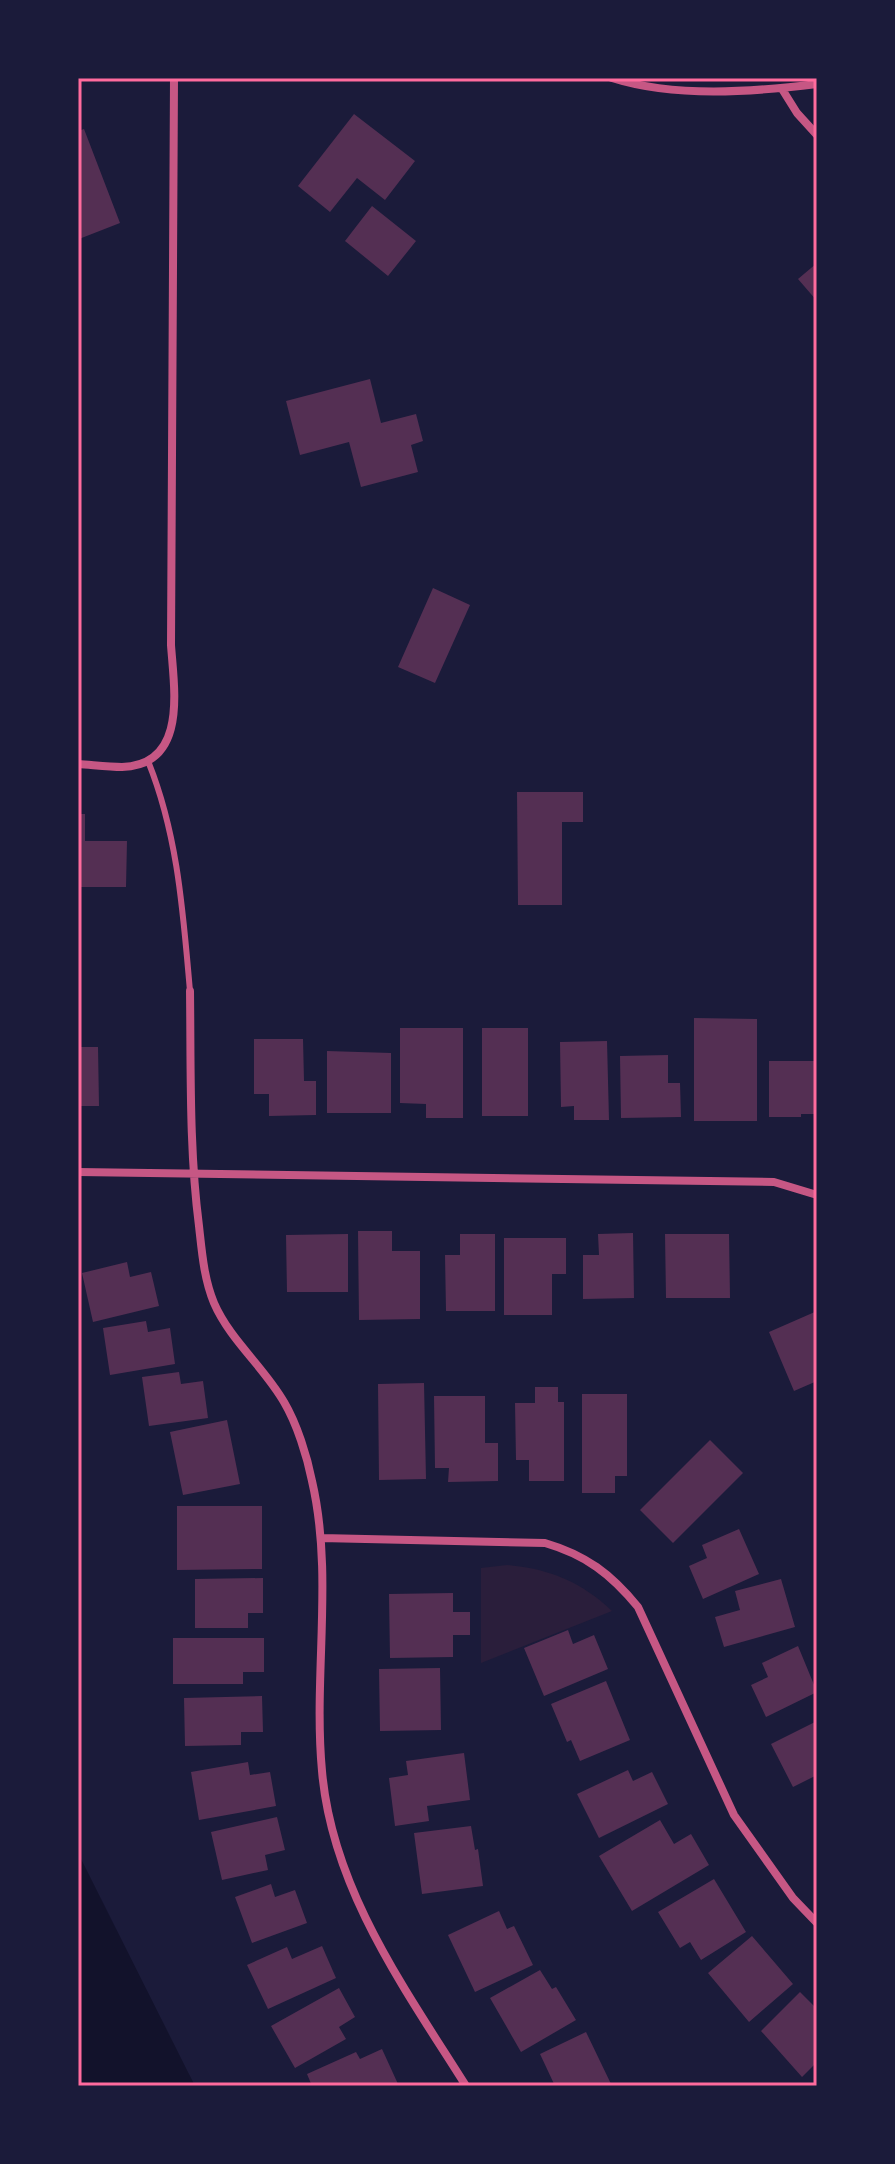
<svg xmlns="http://www.w3.org/2000/svg" width="895" height="2164" viewBox="0 0 895 2164" font-family="Arial,sans-serif">
<rect width="100%" height="100%" fill="#1b1b3a"/>
<!-- green -->
<path fill="#2a1e3b" d="M507 1565C550 1569 581 1582 612 1611L481 1663V1568Z"/>
<!-- water -->
<path fill="#12122b" d="M78 1853 195 2086H78Z"/>
<!-- building -->
<path fill="#542f53" d="M354 114 415 161 385 200 357 178 330 212 298 186Z
M84 129 120 223 79 239 78 131Z
M372 206 416 241 388 276 345 241Z
M817 263V301L798 279Z
M370 379 381 423 416 414 423 441 411 445 418 472 361 487 349 442 300 455 286 401Z
M433 588 470 605 435 683 398 667Z
M517 792H583V822H562V905H518Z
M78 814H85V841H127L126 887H78Z
M694 1018 757 1019V1121H694Z
M400 1028H463V1118H426V1104L400 1103Z
M482 1028H528V1116H482Z
M254 1039H303L304 1081H316V1115L269 1116V1094H254Z
M607 1041 609 1120H574V1106L561 1107 560 1042Z
M78 1047H98L99 1106H78Z
M327 1051 391 1053V1113H327Z
M668 1055V1083H680L681 1117 621 1118 620 1056Z
M769 1061H817V1114H801V1117H769Z
M358 1231H392V1251H420V1319L359 1320Z
M633 1233 634 1298 583 1299V1255H599L598 1234Z
M348 1234V1292H287L286 1235Z
M460 1234H495V1311H446L445 1255H460Z
M665 1234H729L730 1298H666Z
M504 1238H566V1274H552V1315H504Z
M127 1262 130 1277 151 1272 159 1306 93 1322 82 1273Z
M817 1311V1381L794 1391 769 1332Z
M146 1321 148 1332 170 1328 175 1364 110 1375 103 1328Z
M179 1372 181 1384 203 1381 208 1418 149 1426 142 1377Z
M424 1383 426 1479 379 1480 378 1384Z
M535 1387H558V1402H564V1481H529V1460H516L515 1403H535Z
M582 1394H627V1476H615V1493H582Z
M434 1396H485V1443H498V1481L448 1482 449 1468H435Z
M227 1420 240 1484 183 1495 170 1432Z
M710 1440 743 1473 673 1543 640 1510Z
M177 1506H262V1569L177 1570Z
M739 1529 759 1574 703 1599 689 1566 707 1558 702 1545Z
M263 1578V1613H248V1628H195V1579Z
M781 1579 795 1627 724 1647 715 1617 740 1610 735 1591Z
M453 1593V1612H470V1635H453V1657L390 1658 389 1594Z
M568 1630 573 1644 594 1635 608 1669 544 1696 524 1648Z
M173 1638H264V1672H243V1684H173Z
M798 1646 817 1692 766 1717 751 1685 768 1677 762 1663Z
M440 1668 441 1730 380 1731 379 1669Z
M606 1681 630 1740 580 1761 571 1740 567 1742 551 1704Z
M262 1696 263 1732H241V1745L185 1746 184 1698Z
M817 1721V1775L793 1787 771 1744Z
M464 1753 470 1800 427 1806 429 1821 395 1826 389 1778 408 1775 406 1761Z
M248 1762 250 1775 270 1772 276 1806 199 1820 191 1772Z
M628 1770 633 1781 652 1772 668 1804 599 1838 577 1794Z
M277 1817 285 1850 265 1855 268 1870 222 1880 211 1832Z
M660 1820 674 1844 691 1834 709 1865 632 1911 599 1856Z
M471 1826 475 1850 478 1849 483 1886 422 1894 414 1833Z
M714 1879 746 1932 701 1960 690 1942 680 1948 658 1912Z
M271 1884 275 1897 295 1890 307 1923 252 1943 235 1897Z
M499 1911 507 1929 514 1926 533 1965 475 1992 448 1935Z
M752 1936 793 1984 749 2022 708 1973Z
M322 1946 336 1978 268 2009 247 1965 287 1947 292 1959Z
M540 1970 552 1989 556 1987 576 2020 521 2052 490 1998Z
M339 1988 355 2017 339 2027 346 2039 295 2068 271 2026Z
M800 1992 817 2009V2062L802 2077 761 2031Z
M586 2032 612 2086H555L540 2054Z
M382 2049 398 2084 393 2086H312L307 2074 356 2052 360 2059Z"/>
<g fill="none" stroke-linecap="round" stroke-linejoin="round">
<!-- service -->
<path stroke="#c65784" stroke-width="6" d="M148 761C178 835 183 913 190 991"/>
<!-- minor -->
<path stroke="#c65784" stroke-width="8" d="M612 78C675 98 752 92 817 84
M782 89 797 113 817 135
M78 764C93 765 108 767 122 767 188 765 174 689 171 645L174 78
M190 991C191 1070 189 1148 199 1226 202 1253 204 1279 214 1303 230 1340 264 1367 284 1402 297 1424 307 1456 312 1481 334 1576 313 1675 322 1771 332 1889 405 1989 466 2086
M78 1172 774 1182 817 1195
M321 1538 545 1543C586 1555 611 1574 638 1607L734 1815 793 1898 817 1923"/>
</g>
<!-- border -->
<rect width="895" height="2164" fill="none" stroke="#1b1b3a" stroke-width="160"/>
<rect x="80" y="80" width="735" height="2004" fill="none" stroke="#ff6b9d" stroke-width="3"/>
</svg>
